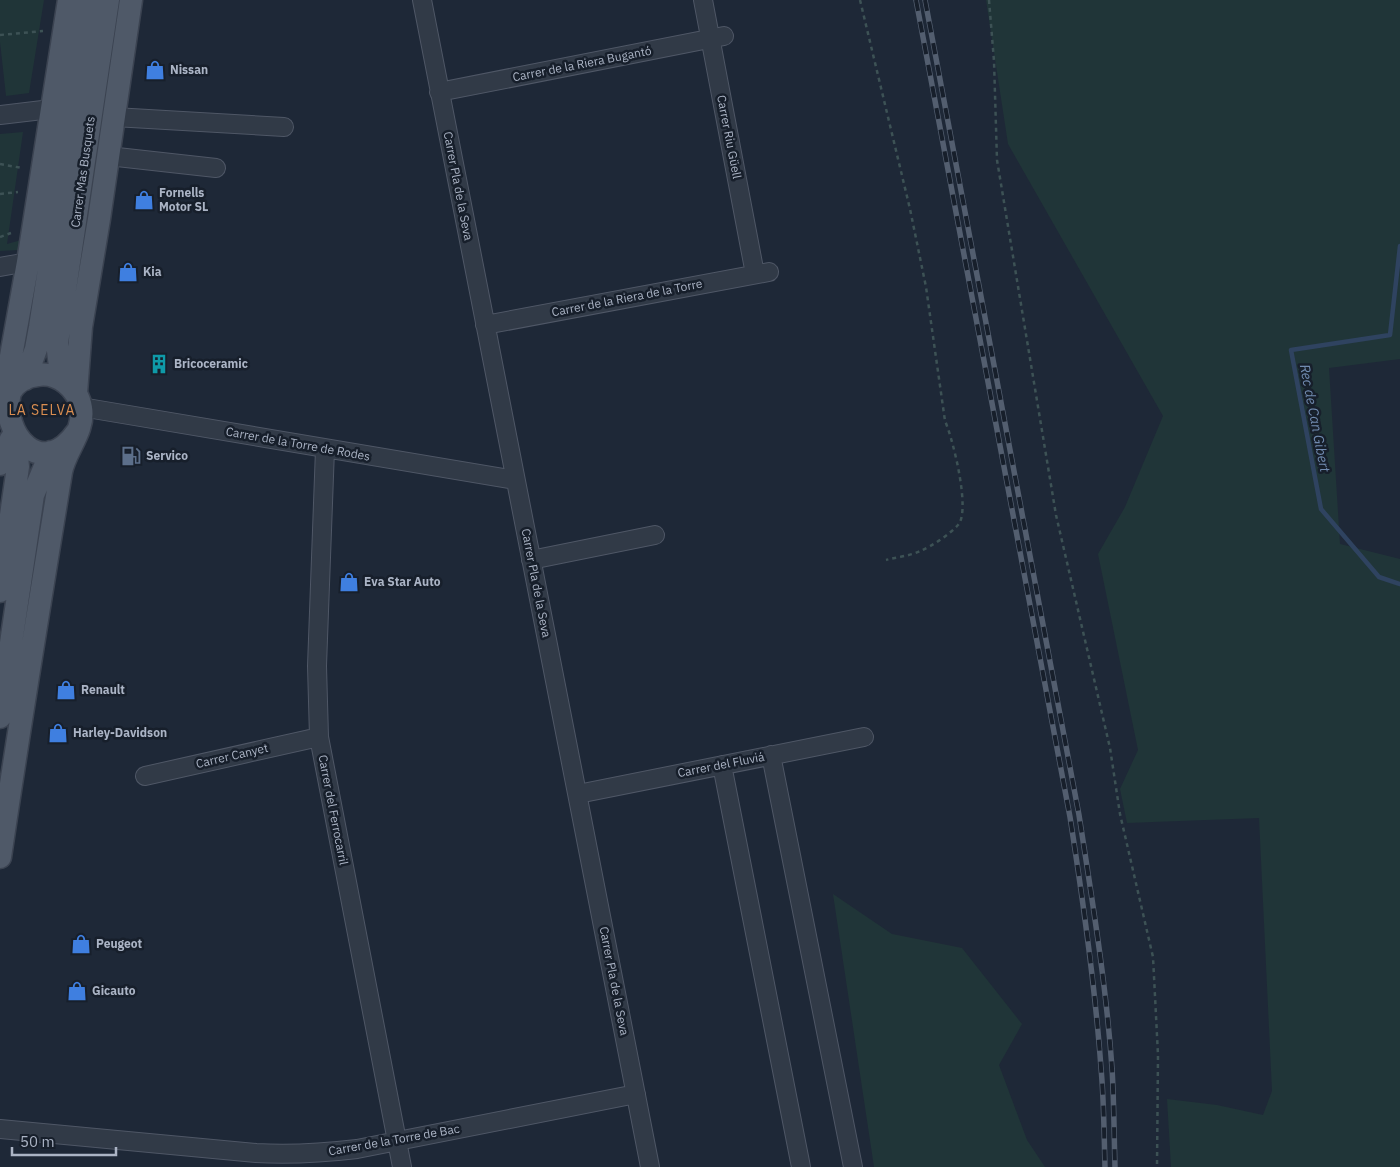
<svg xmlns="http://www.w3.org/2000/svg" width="1400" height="1167" viewBox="0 0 1400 1167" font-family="'IBM Plex Sans',sans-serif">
<rect width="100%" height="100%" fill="#1e2837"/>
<!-- green -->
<path fill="#203538" d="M0 0H44L29 93 6 96 0 42Z
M986 0H1400V359L1329 368 1340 544 1400 559V1167H1171L1167 1099 1217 1105 1263 1115 1272 1091 1259 818 1127 823 1120 789 1138 750 1098 554 1125 507 1163 416 1008 144Z
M23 132 7 244 21 240 19 250 0 251V134Z
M833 894 892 934 962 948 1022 1024 999 1065 1027 1140 1045 1167H874Z"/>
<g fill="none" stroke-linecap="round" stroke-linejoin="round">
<!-- stream -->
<path stroke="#2f4360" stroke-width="4.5" d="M1400 246 1390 335 1291 350 1321 509 1379 577 1400 584"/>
<defs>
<path id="minor" d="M422 0 650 1167
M703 0 755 274
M439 92 724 36
M0 115 51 109
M114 117 284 127
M108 156 216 168
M0 267 28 262
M485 325 769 272
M81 407 515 480
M325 449 317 666 319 737 402 1167
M531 560 655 535
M771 755 853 1167
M722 765 801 1167
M145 776 319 737
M578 794 864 737
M0 1129 256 1153C290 1155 323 1153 357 1149L636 1094"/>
<path id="major" d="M25 379 36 349 40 327 91 0
M70 386 60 366 57 343 108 0
M76 393 81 327 99 219 131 0
M8 395V373L28 262 69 0
M0 464 11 439
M0 591 18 467 16 444
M0 717 33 495 51 452
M0 857C19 728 40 600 61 472 65 450 85 431 81 408 78 388 58 372 38 375 26 376 16 382 10 392 0 434 42 482 77 432"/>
</defs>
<!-- minor casing -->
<use href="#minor" stroke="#4f5766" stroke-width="20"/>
<!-- major casing -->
<use href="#major" stroke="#3b4351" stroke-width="25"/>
<!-- path -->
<path stroke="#3d5255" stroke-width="2.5" stroke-dasharray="4 4" stroke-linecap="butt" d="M860 0 910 209 926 287 945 421C953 439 971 511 958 525 949 535 932 546 920 551 910 556 897 557 886 560
M989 0 994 61 997 160 1056 515 1110 748 1120 814 1153 957 1158 1055 1157 1167
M0 35 43 31
M0 164 22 168
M0 194 18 192
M0 237 11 233"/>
<!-- minor -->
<use href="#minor" stroke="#313a47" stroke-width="18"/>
<!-- major -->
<use href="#major" stroke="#4f5968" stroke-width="22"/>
<defs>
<path id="rail" d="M916 0 1070 817C1083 900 1095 984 1101 1068 1104 1101 1104 1134 1105 1167
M925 0 1079 815C1092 899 1106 983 1112 1068 1114 1101 1114 1134 1115 1167"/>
</defs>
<!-- rail casing -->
<use href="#rail" stroke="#535e6f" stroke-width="5.5"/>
<!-- rail -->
<use href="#rail" stroke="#171f2b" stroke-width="4" stroke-dasharray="11" stroke-linecap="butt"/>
</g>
<!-- icons -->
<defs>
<symbol id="shop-bare" viewBox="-9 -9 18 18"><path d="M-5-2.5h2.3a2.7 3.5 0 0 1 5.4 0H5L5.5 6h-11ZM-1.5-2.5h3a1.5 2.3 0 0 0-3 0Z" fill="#3f7fe0" stroke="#171f2b" stroke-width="2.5" paint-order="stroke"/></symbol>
<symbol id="building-bare" viewBox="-9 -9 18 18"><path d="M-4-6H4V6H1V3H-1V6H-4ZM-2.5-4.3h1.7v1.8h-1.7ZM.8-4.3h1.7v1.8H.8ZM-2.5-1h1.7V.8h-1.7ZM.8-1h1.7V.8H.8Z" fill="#0f9aa8" stroke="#171f2b" stroke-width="2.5" paint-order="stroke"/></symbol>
<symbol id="fuel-bare" viewBox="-9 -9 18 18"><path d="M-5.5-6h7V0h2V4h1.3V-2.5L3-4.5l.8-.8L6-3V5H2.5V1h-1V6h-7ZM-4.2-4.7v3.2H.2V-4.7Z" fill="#5c6f8a" stroke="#171f2b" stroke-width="2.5" paint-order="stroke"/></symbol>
</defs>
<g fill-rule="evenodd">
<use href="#shop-bare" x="141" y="56" width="28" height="28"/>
<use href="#shop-bare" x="130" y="186" width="28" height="28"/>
<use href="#shop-bare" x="114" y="258" width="28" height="28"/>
<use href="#building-bare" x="145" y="350" width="28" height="28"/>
<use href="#fuel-bare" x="117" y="442" width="28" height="28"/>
<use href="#shop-bare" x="335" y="568" width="28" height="28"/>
<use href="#shop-bare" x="52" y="676" width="28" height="28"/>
<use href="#shop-bare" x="44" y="719" width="28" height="28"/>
<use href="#shop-bare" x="67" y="930" width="28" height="28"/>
<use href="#shop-bare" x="63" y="977" width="28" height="28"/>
</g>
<g text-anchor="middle" stroke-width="5" stroke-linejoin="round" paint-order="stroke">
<!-- street labels -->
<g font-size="12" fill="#abb4c5" stroke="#171f2b">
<text transform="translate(582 64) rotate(-11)" y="4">Carrer de la Riera Bugantó</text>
<text transform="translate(729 137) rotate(79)" y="4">Carrer Riu Güell</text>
<text transform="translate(83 172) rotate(-82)" y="4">Carrer Mas Busquets</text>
<text transform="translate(458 186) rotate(79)" y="4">Carrer Pla de la Seva</text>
<text transform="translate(627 298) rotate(-11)" y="4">Carrer de la Riera de la Torre</text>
<text transform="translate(298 444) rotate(10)" y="4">Carrer de la Torre de Rodes</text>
<text transform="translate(536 583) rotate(79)" y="4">Carrer Pla de la Seva</text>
<text transform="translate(232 756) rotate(-13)" y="4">Carrer Canyet</text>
<text transform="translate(721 765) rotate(-11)" y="4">Carrer del Fluviá</text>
<text transform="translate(333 810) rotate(79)" y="4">Carrer del Ferrocarril</text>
<text transform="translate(614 981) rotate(79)" y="4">Carrer Pla de la Seva</text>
<text transform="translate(394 1140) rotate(-10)" y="4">Carrer de la Torre de Bac</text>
</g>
<!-- poi labels -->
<g font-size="12" font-weight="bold" fill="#abb4c5" stroke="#171f2b" text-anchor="start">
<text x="170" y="74">Nissan</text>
<text x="159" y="197">Fornells<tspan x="159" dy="14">Motor SL</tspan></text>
<text x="143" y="276">Kia</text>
<text x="174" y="368">Bricoceramic</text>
<text x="146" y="460">Servico</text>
<text x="364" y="586">Eva Star Auto</text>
<text x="81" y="694">Renault</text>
<text x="73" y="737">Harley-Davidson</text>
<text x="96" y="948">Peugeot</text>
<text x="92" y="995">Gicauto</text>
</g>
<!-- neighbourhood labels -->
<g font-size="14" letter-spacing="1" fill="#da8e51" stroke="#171f2b">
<text x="42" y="415">LA SELVA</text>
</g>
<!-- water labels -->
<g font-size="14" font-style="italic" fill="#718bb0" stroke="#171f2b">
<text transform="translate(1315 418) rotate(79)" y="5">Rec de Can Gibert</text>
</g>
</g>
<!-- scale -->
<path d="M12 1147v8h104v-8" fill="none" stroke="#abb4c5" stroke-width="2.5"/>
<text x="20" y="1147" font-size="15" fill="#abb4c5" stroke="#171f2b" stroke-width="4" paint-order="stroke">50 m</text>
</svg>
